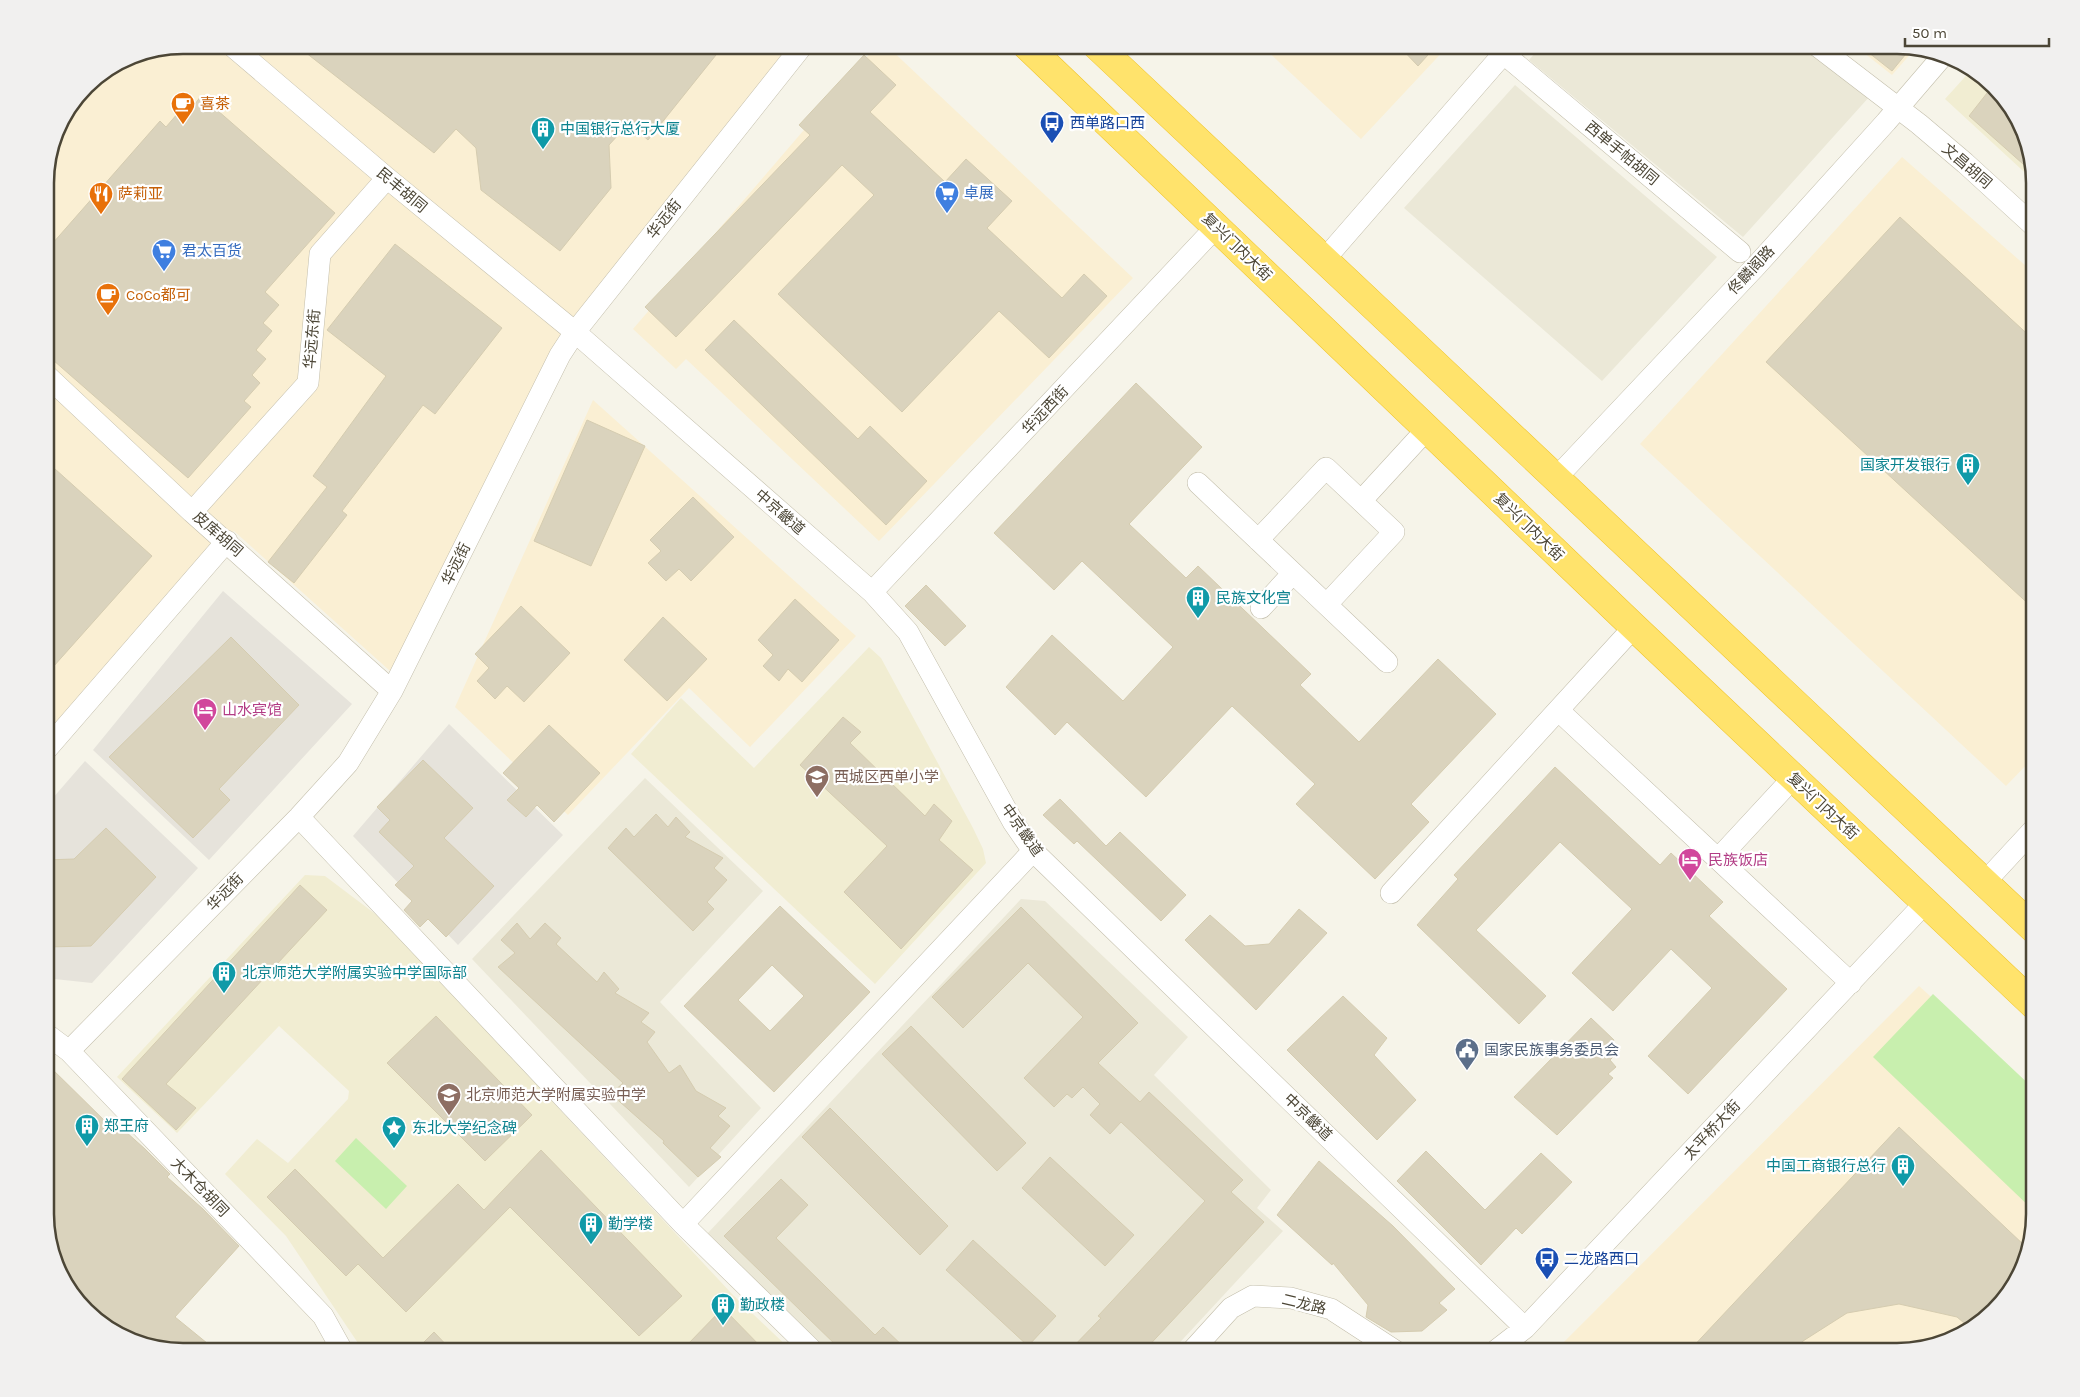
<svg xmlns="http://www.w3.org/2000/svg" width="2080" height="1397" viewBox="0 0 2080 1397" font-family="Karla,'Noto Sans SC',sans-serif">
<rect width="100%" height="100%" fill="#f6f4e9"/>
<!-- residential -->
<path fill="#ebe8d7" d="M1542 45H1807L1870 96 1743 237 1529 60Z
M1515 85 1717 257 1602 381 1404 208Z
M645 778 763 891 660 1002 761 1108 689 1187 472 959Z
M1021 899 1045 901 1188 1037 1154 1075 1271 1190 1257 1208 1283 1231 1171 1352H827L706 1235Z"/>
<!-- commercial -->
<path fill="#faefd3" d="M183 45H806L590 312 399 679 234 531 45 744V174L56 130 86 85 130 55Z
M877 45H886L1133 278 879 541 686 359 676 369 633 329Z
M1261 45H1449L1361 139Z
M1854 45H1897L1914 50 1892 75Z
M1902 157 2035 274V756L2006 786 1640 444Z
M593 400 856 636 750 747 689 688 568 815 455 707Z
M1919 986 2035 1090V1215L2012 1291 1958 1338 1898 1352H1554Z"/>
<!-- industrial -->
<path fill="#e6e3db" d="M223 591 352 704 209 860 93 750Z
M449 724 563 835 458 945 353 836Z
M85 761 198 868 92 983 45 978V807Z"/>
<!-- education -->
<path fill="#f1edd2" d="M1973 68 2021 122 2035 182 1945 99Z
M869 647 881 658 973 828 983 849 986 863 875 984 631 754 681 698 754 768Z
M305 875 325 876 382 919 733 1295 793 1352H364L286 1236 225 1174 257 1139 288 1163 348 1099 349 1091 279 1026 177 1133 117 1077Z"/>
<!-- green -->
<path fill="#c8efae" d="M1933 994 2035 1090V1212L1873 1057Z
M356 1138 407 1186 386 1209 335 1161Z"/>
<!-- building -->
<path fill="#dad3bd" stroke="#d5ccb0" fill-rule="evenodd" d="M296 45H724L648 140 629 123 609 145 611 188 560 251 481 190 476 148 456 129 434 153Z
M1398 45H1437L1418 66Z
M1859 45H1897L1910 49 1892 71Z
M864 55 896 85 870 112 945 182 966 159 1012 201 987 228 1062 298 1084 274 1107 296 1049 358 999 311 902 412 778 294 874 195 842 165 676 337 645 307 810 135 799 125Z
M1991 88 2021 122 2032 172 1969 116Z
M201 96 335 213 265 292 279 305 263 323 272 331 256 350 266 359 252 375 260 383 244 401 251 407 188 478 45 353V252L160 121 166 127 190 99 195 104Z
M1900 217 2035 341V610L1766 362Z
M395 244 502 328 435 414 423 405 342 511 347 515 294 583 268 562 327 487 313 476 386 376 327 330Z
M734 320 858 439 870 426 927 481 886 525 705 350Z
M1136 383 1202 447 1129 524 1186 578 1198 566 1311 674 1300 685 1359 742 1438 659 1496 714 1411 804 1429 822 1375 879 1296 804 1315 784 1232 706 1146 797 1067 722 1055 735 1006 687 1052 635 1123 701 1173 647 1082 561 1054 590 994 533Z
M587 420 645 446 591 566 534 541Z
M45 460 152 556 45 676Z
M693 497 734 537 691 581 679 569 666 581 648 563 661 551 650 540Z
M926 585 966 626 945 646 905 606Z
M795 599 839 640 802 682 788 669 779 681 763 666 773 655 758 640Z
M521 606 570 653 524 702 507 686 495 699 477 681 489 668 475 654Z
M663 617 707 659 667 701 624 660Z
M231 637 299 705 219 789 230 800 193 838 109 757Z
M843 717 861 732 850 743 925 816 934 804 952 821 939 840 973 870 901 949 844 892 887 846 800 765Z
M549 725 600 773 554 822 537 805 526 817 507 800 519 788 503 773Z
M423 760 473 808 444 838 494 886 446 937 428 919 420 927 404 910 412 901 395 885 414 866 379 832 390 820 377 807Z
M1555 767 1660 865 1671 853 1723 902 1709 916 1787 989 1688 1094 1648 1056 1712 988 1671 949 1613 1011 1572 973 1632 909 1560 842 1476 930 1546 996 1519 1024 1417 925 1458 879 1454 875Z
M1060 799 1106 846 1120 832 1186 895 1161 921 1077 841 1074 844 1043 815Z
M656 814 668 827 676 817 690 832 685 837 723 858 714 868 727 880 707 902 714 909 693 931 608 848 626 828 634 837Z
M106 828 156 877 91 946 45 947V860L74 859Z
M300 885 327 910 166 1084 196 1108 176 1130 122 1079Z
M780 906 870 992 774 1092 684 1006ZM772 965 804 996 770 1031 738 1000Z
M1021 907 1138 1023 1098 1063 1140 1102 1149 1092 1243 1180 1231 1192 1264 1222 1143 1352H1068L1101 1318 1098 1316 1205 1201 1121 1122 1110 1134 1090 1115 1100 1104 1083 1087 1072 1098 1067 1094 1054 1107 1024 1078 1083 1017 1028 963 963 1028 932 997Z
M1299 909 1327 933 1256 1010 1185 940 1210 915 1245 946 1269 944Z
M517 923 530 939 545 923 561 938 556 944 597 982 604 972 619 989 615 993 649 1013 641 1022 655 1032 647 1042 669 1073 680 1065 696 1091 726 1108 718 1116 730 1126 710 1148 721 1157 698 1177 663 1143 664 1141 611 1094 623 1083 498 967 515 953 501 940Z
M1343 996 1387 1038 1374 1055 1416 1100 1377 1140 1287 1050Z
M436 1016 532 1115 485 1161 387 1063Z
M1591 1018 1614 1040 1610 1046 1618 1052 1610 1060 1616 1067 1608 1074 1613 1078 1557 1135 1514 1097Z
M911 1026 1026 1143 997 1171 882 1054Z
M45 1062 111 1127 115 1122 145 1149 170 1174 167 1177 203 1209 239 1246 175 1317 218 1352H183L106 1329 63 1283 45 1223Z
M830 1108 948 1226 920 1255 802 1137Z
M1899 1127 2025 1246 2012 1291 1970 1328 1957 1317 1899 1304 1847 1313 1803 1341 1795 1352H1688Z
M541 1150 682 1296 639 1336 510 1207 406 1312 358 1264 346 1276 267 1197 295 1169 383 1258 458 1184 484 1210Z
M1426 1151 1485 1210 1541 1153 1572 1182 1522 1234 1516 1228 1481 1265 1397 1181Z
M1050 1157 1134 1235 1105 1266 1022 1188Z
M1319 1161 1393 1226 1455 1289 1439 1303 1447 1310 1422 1331 1391 1332 1366 1317 1368 1305 1333 1263 1332 1265 1277 1215Z
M781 1179 808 1205 776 1238 875 1335 883 1327 909 1352H843L724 1236Z
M973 1240 1056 1316 1028 1346 946 1270Z
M723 1308 766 1352H694L687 1345Z
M434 1332 453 1352H414Z"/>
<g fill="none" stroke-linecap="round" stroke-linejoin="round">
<defs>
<path id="minor" d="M231 45 387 178 575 332 872 592 908 632 1013 822 1033 851 1525 1328
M1816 45 1919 124 1965 163 2035 227
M1504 54 1740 252
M1324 260 1511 45
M45 374 192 512 392 691
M1557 477 1757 265 1886 122 1941 58
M1198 483 1387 662
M1361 501 1427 429
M192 512 308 383 320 254 387 178
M1258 540 1326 468 1394 532 1327 604
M872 592 1216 227
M1261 608 1293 573
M1559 711 1851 983
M45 751 227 541
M299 817 683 1224 814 1352
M1718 859 1793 778
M1985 882 2035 828
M1391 893 1634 627
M45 1033 69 1051 323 1316 343 1352
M69 1051 299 817 348 763 392 691 560 355 575 332 803 45
M683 1224 1033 851
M1191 1352 1231 1308 1253 1296 1291 1298 1331 1309 1397 1352
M1494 1352 1525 1328 1926 902"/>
<path id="highway" d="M1026 45 1634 627 2035 1006
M1096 45C1409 340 1723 634 2035 930"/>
</defs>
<!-- minor casing -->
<use href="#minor" stroke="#c3beab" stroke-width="22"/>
<!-- highway casing -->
<use href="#highway" stroke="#f0c42a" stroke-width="29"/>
<!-- minor -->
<use href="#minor" stroke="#fff" stroke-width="21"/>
<!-- highway -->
<use href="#highway" stroke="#ffe36c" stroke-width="28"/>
</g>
<!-- icons -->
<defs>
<symbol id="cafe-pin" viewBox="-11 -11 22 30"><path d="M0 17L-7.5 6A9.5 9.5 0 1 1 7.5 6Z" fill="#e8710a" stroke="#fff"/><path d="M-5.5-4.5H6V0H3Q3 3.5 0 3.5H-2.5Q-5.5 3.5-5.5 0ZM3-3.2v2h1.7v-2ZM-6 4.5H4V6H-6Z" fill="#fff"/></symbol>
<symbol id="bus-pin" viewBox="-11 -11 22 30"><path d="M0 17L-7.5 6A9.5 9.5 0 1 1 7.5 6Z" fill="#1a4fb4" stroke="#fff"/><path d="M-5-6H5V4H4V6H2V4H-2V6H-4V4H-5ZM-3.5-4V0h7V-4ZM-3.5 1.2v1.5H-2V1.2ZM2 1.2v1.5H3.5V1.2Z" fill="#fff"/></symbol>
<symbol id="building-pin" viewBox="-11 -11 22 30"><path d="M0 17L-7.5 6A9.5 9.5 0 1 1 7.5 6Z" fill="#0f9aa8" stroke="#fff"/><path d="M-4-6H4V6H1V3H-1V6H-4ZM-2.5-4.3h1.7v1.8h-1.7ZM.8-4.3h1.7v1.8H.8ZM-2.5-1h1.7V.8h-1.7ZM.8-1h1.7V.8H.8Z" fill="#fff"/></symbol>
<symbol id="supermarket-pin" viewBox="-11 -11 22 30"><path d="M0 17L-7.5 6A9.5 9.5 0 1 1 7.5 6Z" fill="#3f7fe0" stroke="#fff"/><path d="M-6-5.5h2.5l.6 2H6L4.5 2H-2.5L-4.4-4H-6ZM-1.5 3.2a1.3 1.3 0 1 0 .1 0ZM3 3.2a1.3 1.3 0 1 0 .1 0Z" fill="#fff"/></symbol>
<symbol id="restaurant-pin" viewBox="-11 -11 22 30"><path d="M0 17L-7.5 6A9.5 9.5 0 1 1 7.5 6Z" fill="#e8710a" stroke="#fff"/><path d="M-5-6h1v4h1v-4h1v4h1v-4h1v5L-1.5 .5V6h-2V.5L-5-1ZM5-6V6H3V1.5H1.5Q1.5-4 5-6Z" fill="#fff"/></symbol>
<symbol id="hotel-pin" viewBox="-11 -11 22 30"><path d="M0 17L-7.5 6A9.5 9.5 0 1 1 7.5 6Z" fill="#d1479c" stroke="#fff"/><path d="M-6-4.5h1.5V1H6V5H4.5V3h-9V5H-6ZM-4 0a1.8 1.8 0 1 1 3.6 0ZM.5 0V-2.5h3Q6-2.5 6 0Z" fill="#fff"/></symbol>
<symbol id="school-pin" viewBox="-11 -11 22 30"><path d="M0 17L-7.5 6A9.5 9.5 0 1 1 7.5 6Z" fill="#8d6e63" stroke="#fff"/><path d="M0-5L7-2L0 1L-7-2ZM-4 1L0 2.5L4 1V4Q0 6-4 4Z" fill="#fff"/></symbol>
<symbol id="civic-pin" viewBox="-11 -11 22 30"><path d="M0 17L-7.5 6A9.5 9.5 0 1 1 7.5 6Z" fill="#5c6f8a" stroke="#fff"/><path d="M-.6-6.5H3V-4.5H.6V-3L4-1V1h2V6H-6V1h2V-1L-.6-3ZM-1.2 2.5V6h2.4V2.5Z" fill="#fff"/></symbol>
<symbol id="sight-pin" viewBox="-11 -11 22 30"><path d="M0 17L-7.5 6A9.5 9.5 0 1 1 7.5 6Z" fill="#0f9aa8" stroke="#fff"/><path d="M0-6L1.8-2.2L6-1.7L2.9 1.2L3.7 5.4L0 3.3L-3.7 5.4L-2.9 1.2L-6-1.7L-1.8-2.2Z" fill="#fff"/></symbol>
</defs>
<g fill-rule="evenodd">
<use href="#cafe-pin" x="169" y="90" width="28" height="38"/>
<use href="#bus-pin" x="1038" y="109" width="28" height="38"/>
<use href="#building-pin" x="529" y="115" width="28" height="38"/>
<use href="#supermarket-pin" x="933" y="179" width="28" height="38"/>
<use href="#restaurant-pin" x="87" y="180" width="28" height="38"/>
<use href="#supermarket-pin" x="150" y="237" width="28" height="38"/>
<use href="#cafe-pin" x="94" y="281" width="28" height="38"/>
<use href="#building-pin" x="1954" y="451" width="28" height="38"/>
<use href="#building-pin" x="1184" y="584" width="28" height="38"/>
<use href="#hotel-pin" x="191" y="696" width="28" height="38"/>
<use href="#school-pin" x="803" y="763" width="28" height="38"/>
<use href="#hotel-pin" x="1676" y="846" width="28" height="38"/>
<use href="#building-pin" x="210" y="959" width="28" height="38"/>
<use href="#civic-pin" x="1453" y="1036" width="28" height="38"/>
<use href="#school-pin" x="435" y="1081" width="28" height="38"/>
<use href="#building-pin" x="73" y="1112" width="28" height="38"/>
<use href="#sight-pin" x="380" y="1114" width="28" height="38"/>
<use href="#building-pin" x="1889" y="1152" width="28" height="38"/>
<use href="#building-pin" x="577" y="1210" width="28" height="38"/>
<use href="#bus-pin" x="1533" y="1245" width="28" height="38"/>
<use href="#building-pin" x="709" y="1291" width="28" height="38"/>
</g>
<g text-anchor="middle" stroke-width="4.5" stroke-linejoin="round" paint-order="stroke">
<!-- food labels -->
<g font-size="15" fill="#c56008" stroke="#fff" text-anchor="start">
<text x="200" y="109">喜茶</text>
<text x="118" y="199">萨莉亚</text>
<text x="126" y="300">CoCo都可</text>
</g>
<!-- transit labels -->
<g font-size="15" fill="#164399" stroke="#fff" text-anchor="start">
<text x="1070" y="128">西单路口西</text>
<text x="1564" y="1264">二龙路西口</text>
</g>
<!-- culture labels -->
<g font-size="15" fill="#0d838f" stroke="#fff" text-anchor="start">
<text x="560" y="134">中国银行总行大厦</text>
<text x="1950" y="470" text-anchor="end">国家开发银行</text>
<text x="1216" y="603">民族文化宫</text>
<text x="242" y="978">北京师范大学附属实验中学国际部</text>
<text x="104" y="1131">郑王府</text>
<text x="412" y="1133">东北大学纪念碑</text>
<text x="1886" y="1171" text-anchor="end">中国工商银行总行</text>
<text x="608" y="1229">勤学楼</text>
<text x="740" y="1310">勤政楼</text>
</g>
<!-- street labels -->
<g font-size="15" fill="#4c4636" stroke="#fff">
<text transform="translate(1622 153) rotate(40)" y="5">西单手帕胡同</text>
<text transform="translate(1967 166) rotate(41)" y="5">文昌胡同</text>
<text transform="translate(402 190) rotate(40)" y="5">民丰胡同</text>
<text transform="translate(664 219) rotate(-51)" y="5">华远街</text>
<text transform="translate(1237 247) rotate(44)" y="5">复兴门内大街</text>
<text transform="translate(1751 270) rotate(-47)" y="5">佟麟阁路</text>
<text transform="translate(312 339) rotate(-85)" y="5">华远东街</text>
<text transform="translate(1045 410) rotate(-47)" y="5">华远西街</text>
<text transform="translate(780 512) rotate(41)" y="5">中京畿道</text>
<text transform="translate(1529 527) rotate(44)" y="5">复兴门内大街</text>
<text transform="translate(218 534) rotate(41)" y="5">皮库胡同</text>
<text transform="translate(456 564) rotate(-63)" y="5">华远街</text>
<text transform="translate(1823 806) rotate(43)" y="5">复兴门内大街</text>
<text transform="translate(1022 830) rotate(55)" y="5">中京畿道</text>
<text transform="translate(225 892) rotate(-46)" y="5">华远街</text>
<text transform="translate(1308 1117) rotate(44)" y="5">中京畿道</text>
<text transform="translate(1712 1130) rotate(-47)" y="5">太平桥大街</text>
<text transform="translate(200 1187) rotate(46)" y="5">大木仓胡同</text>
<text transform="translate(1304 1304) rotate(13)" y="5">二龙路</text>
</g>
<!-- shop labels -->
<g font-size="15" fill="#366cbe" stroke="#fff" text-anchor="start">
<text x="964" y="198">卓展</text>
<text x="182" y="256">君太百货</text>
</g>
<!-- hotel labels -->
<g font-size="15" fill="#b23c85" stroke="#fff" text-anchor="start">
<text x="222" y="715">山水宾馆</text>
<text x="1708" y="865">民族饭店</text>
</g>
<!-- education labels -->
<g font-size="15" fill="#785e54" stroke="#fff" text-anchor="start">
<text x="834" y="782">西城区西单小学</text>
<text x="466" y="1100">北京师范大学附属实验中学</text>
</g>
<!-- service labels -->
<g font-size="15" fill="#4e5e75" stroke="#fff" text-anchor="start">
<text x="1484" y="1055">国家民族事务委员会</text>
</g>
</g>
<!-- crop -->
<path d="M0 0H2080V1397H0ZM183 54H1897A129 129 0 0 1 2026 183V1214A129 129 0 0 1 1897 1343H183A129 129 0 0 1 54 1214V183A129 129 0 0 1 183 54Z" fill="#f1f0ef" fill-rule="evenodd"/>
<path fill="none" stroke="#4c4636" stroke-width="2.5" d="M183 54H1897A129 129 0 0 1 2026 183V1214A129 129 0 0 1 1897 1343H183A129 129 0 0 1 54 1214V183A129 129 0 0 1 183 54Z"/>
<!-- scale -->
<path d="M1905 38v8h144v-8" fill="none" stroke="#4c4636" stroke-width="2.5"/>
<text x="1912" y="38" font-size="15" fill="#4c4636" stroke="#ffffff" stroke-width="4" paint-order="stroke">50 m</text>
</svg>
